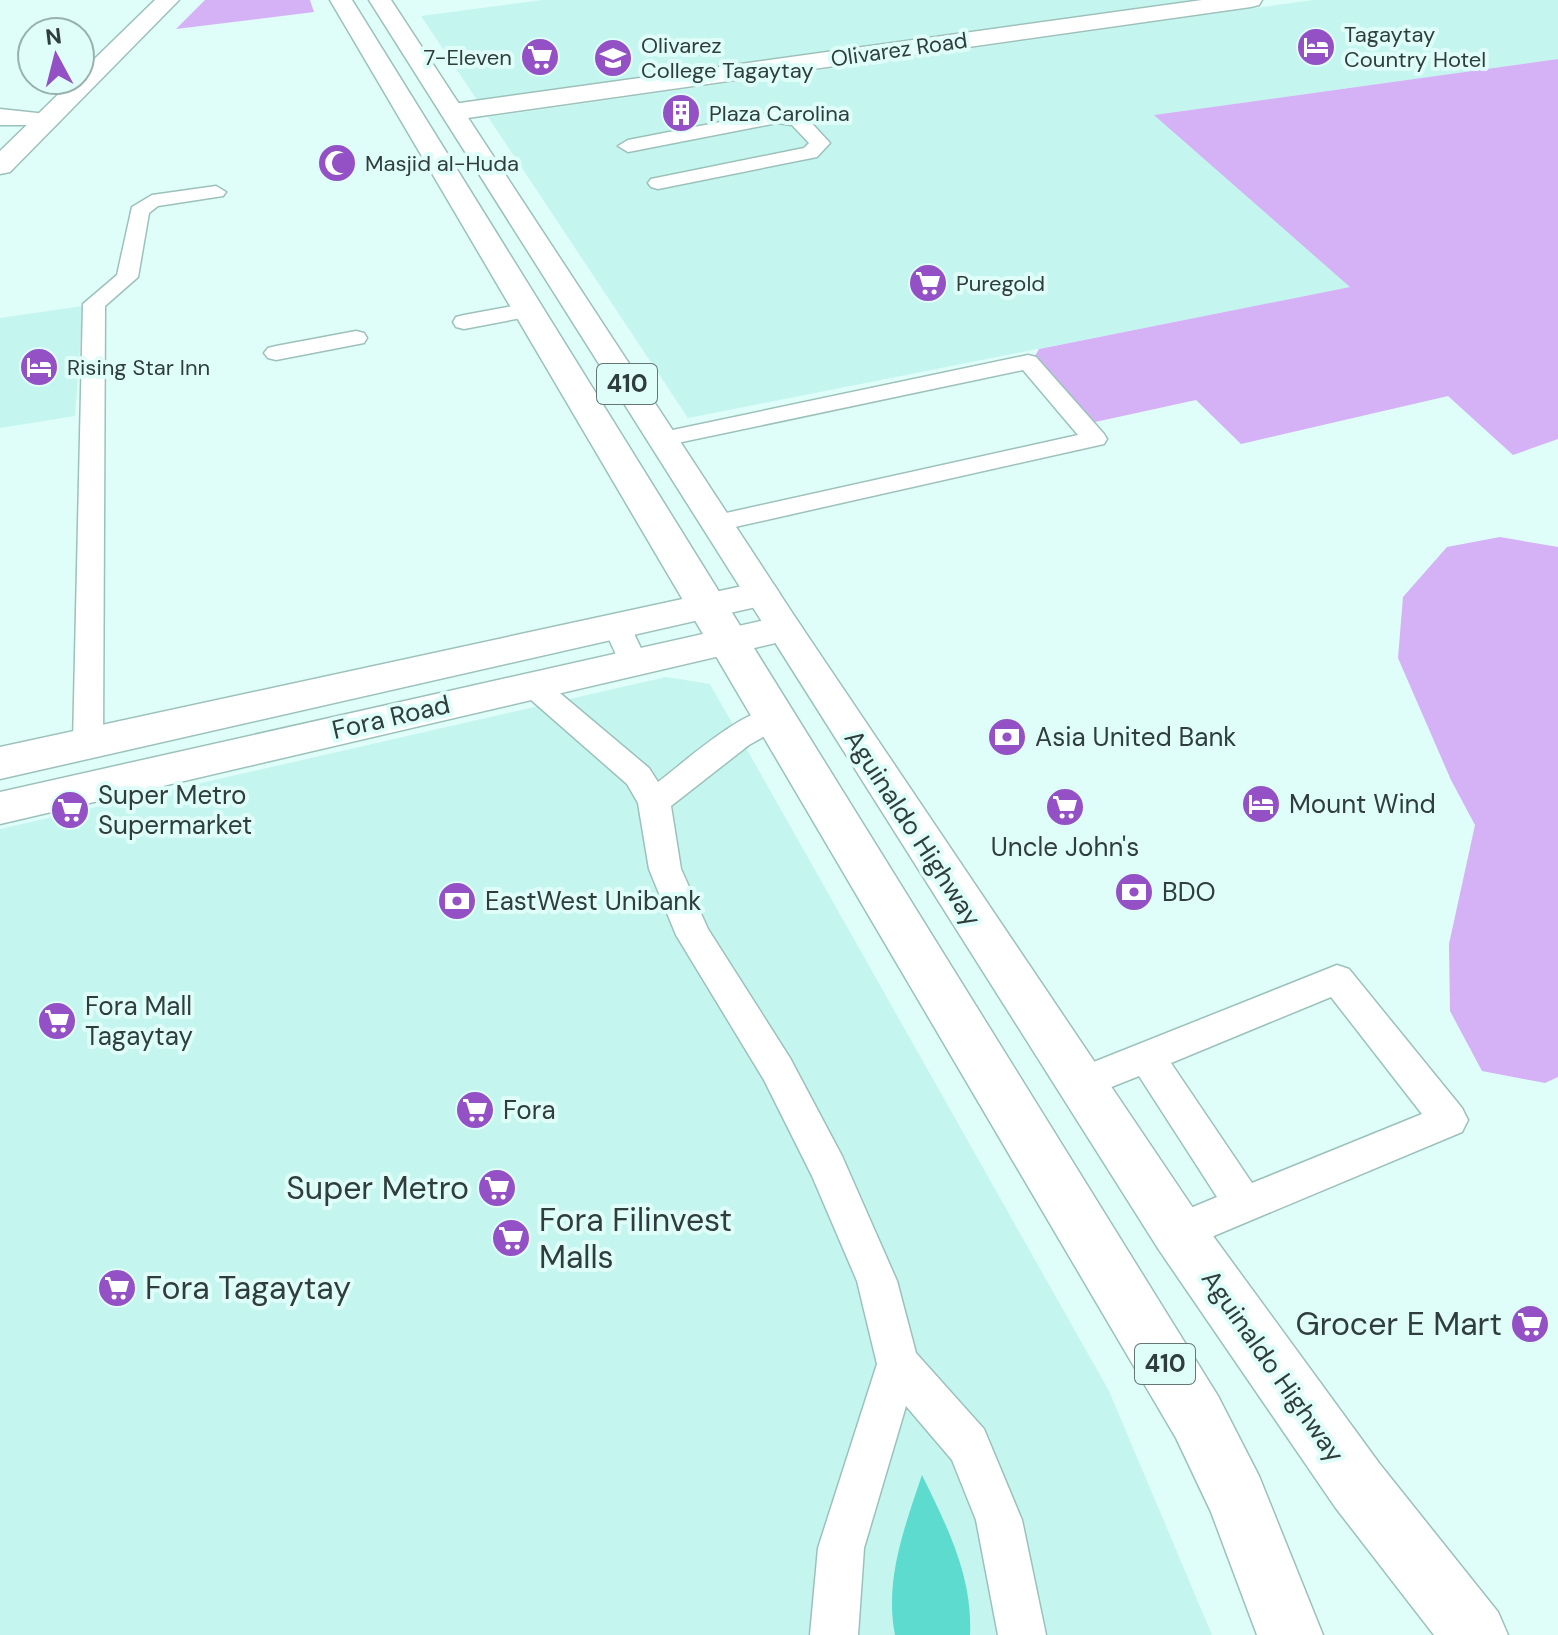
<svg xmlns="http://www.w3.org/2000/svg" width="1558" height="1635" viewBox="0 0 1558 1635" font-family="'DM Sans',sans-serif">
<rect width="100%" height="100%" fill="#dffdf9"/>
<!-- built -->
<path fill="#c5f5ef" d="M542 0H1191L477 100 421 16Z
M1313 0H1558V59L1155 115 1351 287 688 418 488 117Z
M83 306 75 416 0 428V318Z
M666 677 710 684 1109 1391 1212 1635H0V829Z"/>
<!-- green -->
<path fill="#d5b2f6" d="M205 0H310L314 12 176 29Z
M1558 59V439L1513 455 1448 396 1241 444 1196 400 1095 422 1035 356 1039 349 1350 287 1154 115Z
M1500 537 1558 547V1077L1545 1083 1482 1071 1450 1011 1449 944 1475 825 1451 780 1398 658 1403 597 1447 547Z"/>
<!-- water -->
<path fill="#5ddbce" d="M922 1475C947 1526 973 1577 970 1635H895C884 1580 905 1526 922 1475Z"/>
<g fill="none" stroke-linecap="round" stroke-linejoin="round">
<defs>
<path id="service" d="M777 111 805 116 830 143 817 157 658 189 651 187 648 183 651 179 804 148 809 143 792 125 777 123 628 152 618 146 628 140Z
M216 186 226 192 223 196 158 206 149 213 138 277 105 306 103 743 99 751 88 754 77 751 73 743 83 304 117 275 132 207 152 195Z
M529 303 540 310 537 315 464 329 456 327 453 322 456 317 464 315Z
M356 331 364 333 367 338 364 343 276 360 268 358 264 353 268 348 276 346Z
M1028 355 1036 357 1104 434 1107 439 1104 444 717 531 708 529 704 523 708 517 1078 435 1023 370 663 446 654 444 651 439 654 434 663 432Z
M617 617 627 619 648 663 643 670 633 673 623 670 603 626 607 619Z
M532 675 542 678 649 768 658 782C685 762 753 699 786 708L790 716 786 724 749 745 671 806 681 869 708 929 790 1058 842 1156 897 1281 916 1353 984 1429 1022 1520 1046 1635H998L976 1520 952 1460 906 1406 864 1548 858 1635H810L818 1548 877 1364 857 1281 812 1176 764 1080 676 935 649 869 638 803 627 784 522 692 517 685 522 678Z
M1337 965 1349 969 1462 1108 1468 1120 1462 1132 1178 1251 1164 1245 1158 1232 1164 1219 1217 1197 1139 1076 1079 1100 1066 1095 1060 1084 1066 1073ZM1331 997 1422 1114 1252 1183 1171 1063Z"/>
<path id="minor" d="M0 109 56 115 60 120 56 125H0Z
M761 582 774 585 780 594 774 603 0 779V747Z
M783 616 797 620 803 629 797 638 0 824V792Z"/>
<path id="tertiary" d="M155 0H179L10 172 0 174V151L73 80H80V73Z
M1202 0H1262L1259 5 1251 7 453 120 444 117 440 112 444 107 453 104Z"/>
<path id="primary" d="M330 0H352L1218 1396 1259 1476 1323 1635H1257L1211 1512 1176 1438Z
M369 0H391L797 620 1197 1214 1379 1463 1498 1612 1508 1635H1434L1335 1507 1159 1250Z"/>
</defs>
<!-- service casing -->
<use href="#service" stroke="#9cc1bb" stroke-width="3"/>
<!-- minor casing -->
<use href="#minor" stroke="#9cc1bb" stroke-width="3"/>
<!-- tertiary casing -->
<use href="#tertiary" stroke="#9cc1bb" stroke-width="3"/>
<!-- primary casing -->
<use href="#primary" stroke="#9cc1bb" stroke-width="3"/>
<!-- service -->
<use href="#service" fill="#fff" fill-rule="evenodd"/>
<!-- minor -->
<use href="#minor" fill="#fff" fill-rule="evenodd"/>
<!-- tertiary -->
<use href="#tertiary" fill="#fff" fill-rule="evenodd"/>
<!-- primary -->
<use href="#primary" fill="#fff" fill-rule="evenodd"/>
</g>
<!-- icons -->
<defs>
<symbol id="hotel-disc" viewBox="-11 -11 22 22"><circle r="9.5" fill="#9351c5" stroke="#dffdf9"/><path d="M-6-4.5h1.5V1H6V5H4.5V3h-9V5H-6ZM-4 0a1.8 1.8 0 1 1 3.6 0ZM.5 0V-2.5h3Q6-2.5 6 0Z" fill="#fff"/></symbol>
<symbol id="supermarket-disc" viewBox="-11 -11 22 22"><circle r="9.5" fill="#9351c5" stroke="#dffdf9"/><path d="M-6-5.5h2.5l.6 2H6L4.5 2H-2.5L-4.4-4H-6ZM-1.5 3.2a1.3 1.3 0 1 0 .1 0ZM3 3.2a1.3 1.3 0 1 0 .1 0Z" fill="#fff"/></symbol>
<symbol id="university-disc" viewBox="-11 -11 22 22"><circle r="9.5" fill="#9351c5" stroke="#dffdf9"/><path d="M0-5L7-2L0 1L-7-2ZM-4 1L0 2.5L4 1V4Q0 6-4 4Z" fill="#fff"/></symbol>
<symbol id="building-disc" viewBox="-11 -11 22 22"><circle r="9.5" fill="#9351c5" stroke="#dffdf9"/><path d="M-4-6H4V6H1V3H-1V6H-4ZM-2.5-4.3h1.7v1.8h-1.7ZM.8-4.3h1.7v1.8H.8ZM-2.5-1h1.7V.8h-1.7ZM.8-1h1.7V.8H.8Z" fill="#fff"/></symbol>
<symbol id="mosque-disc" viewBox="-11 -11 22 22"><circle r="9.5" fill="#9351c5" stroke="#dffdf9"/><path d="M3.5-4.9A6 6 0 1 0 3.5 4.9A5 5 0 1 1 3.5-4.9Z" fill="#fff"/></symbol>
<symbol id="bank-disc" viewBox="-11 -11 22 22"><circle r="9.5" fill="#9351c5" stroke="#dffdf9"/><path d="M-6-4H6V4H-6ZM0-2.3a2.3 2.3 0 1 0 0 4.6a2.3 2.3 0 1 0 0-4.6Z" fill="#fff"/></symbol>
</defs>
<g fill-rule="evenodd">
<use href="#hotel-disc" x="1294" y="25" width="44" height="44"/>
<use href="#supermarket-disc" x="518" y="35" width="44" height="44"/>
<use href="#university-disc" x="591" y="36" width="44" height="44"/>
<use href="#building-disc" x="659" y="91" width="44" height="44"/>
<use href="#mosque-disc" x="315" y="141" width="44" height="44"/>
<use href="#supermarket-disc" x="906" y="261" width="44" height="44"/>
<use href="#hotel-disc" x="17" y="345" width="44" height="44"/>
<use href="#bank-disc" x="985" y="715" width="44" height="44"/>
<use href="#hotel-disc" x="1239" y="782" width="44" height="44"/>
<use href="#supermarket-disc" x="1043" y="785" width="44" height="44"/>
<use href="#supermarket-disc" x="48" y="788" width="44" height="44"/>
<use href="#bank-disc" x="1112" y="870" width="44" height="44"/>
<use href="#bank-disc" x="435" y="879" width="44" height="44"/>
<use href="#supermarket-disc" x="35" y="999" width="44" height="44"/>
<use href="#supermarket-disc" x="453" y="1088" width="44" height="44"/>
<use href="#supermarket-disc" x="475" y="1166" width="44" height="44"/>
<use href="#supermarket-disc" x="489" y="1216" width="44" height="44"/>
<use href="#supermarket-disc" x="95" y="1266" width="44" height="44"/>
<use href="#supermarket-disc" x="1508" y="1302" width="44" height="44"/>
</g>
<g text-anchor="middle" stroke-width="8" stroke-linejoin="round" paint-order="stroke">
<!-- far-poi labels -->
<g font-size="22" fill="#2f3e3c" stroke="#dffdf9" text-anchor="start">
<text x="1344" y="42">Tagaytay<tspan x="1344" dy="25">Country Hotel</tspan></text>
<text x="641" y="53">Olivarez<tspan x="641" dy="25">College Tagaytay</tspan></text>
<text x="512" y="65" text-anchor="end">7-Eleven</text>
<text x="709" y="121">Plaza Carolina</text>
<text x="365" y="171">Masjid al-Huda</text>
<text x="956" y="291">Puregold</text>
<text x="67" y="375">Rising Star Inn</text>
</g>
<!-- far-street labels -->
<g font-size="22" fill="#2f3e3c" stroke="#dffdf9">
<text transform="translate(899 49) rotate(-8)" y="8">Olivarez Road</text>
</g>
<!-- shield labels -->
<g fill="#dffdf9" stroke="#647775" stroke-width="2">
<rect x="597" y="364" width="60" height="40" rx="6"/>
<rect x="1135" y="1344" width="60" height="40" rx="6"/>
</g>
<g font-size="24" font-weight="bold" fill="#2f3e3c">
<text x="627" y="392">410</text>
<text x="1165" y="1372">410</text>
</g>
<!-- street labels -->
<g font-size="26" fill="#2f3e3c" stroke="#dffdf9">
<text transform="translate(391 717) rotate(-13)" y="9">Fora Road</text>
<text transform="translate(913 828) rotate(57)" y="9">Aguinaldo Highway</text>
<text transform="translate(1273 1366) rotate(55)" y="9">Aguinaldo Highway</text>
</g>
<!-- poi labels -->
<g font-size="26" fill="#2f3e3c" stroke="#dffdf9" text-anchor="start">
<text x="1035" y="746">Asia United Bank</text>
<text x="98" y="804">Super Metro<tspan x="98" dy="30">Supermarket</tspan></text>
<text x="1289" y="813">Mount Wind</text>
<text x="1065" y="856" text-anchor="middle">Uncle John's</text>
<text x="1162" y="901">BDO</text>
<text x="485" y="910">EastWest Unibank</text>
<text x="85" y="1015">Fora Mall<tspan x="85" dy="30">Tagaytay</tspan></text>
<text x="503" y="1119">Fora</text>
</g>
<!-- near-poi labels -->
<g font-size="32" fill="#2f3e3c" stroke="#dffdf9" text-anchor="end">
<text x="469" y="1199">Super Metro</text>
<text x="539" y="1231" text-anchor="start">Fora Filinvest<tspan x="539" dy="37">Malls</tspan></text>
<text x="145" y="1299" text-anchor="start">Fora Tagaytay</text>
<text x="1502" y="1335">Grocer E Mart</text>
</g>
</g>
<!-- north arrow -->
<g transform="translate(56 56) rotate(353)"><circle r="38" fill="#dffdf9" stroke="#99b1ad" stroke-width="2"/>
<path d="M0-6L14 30L0 20L-14 30Z" fill="#9351c5"/>
<text y="-12" font-size="22" font-weight="bold" text-anchor="middle" fill="#2f3e3c">N</text>
</g>
</svg>
